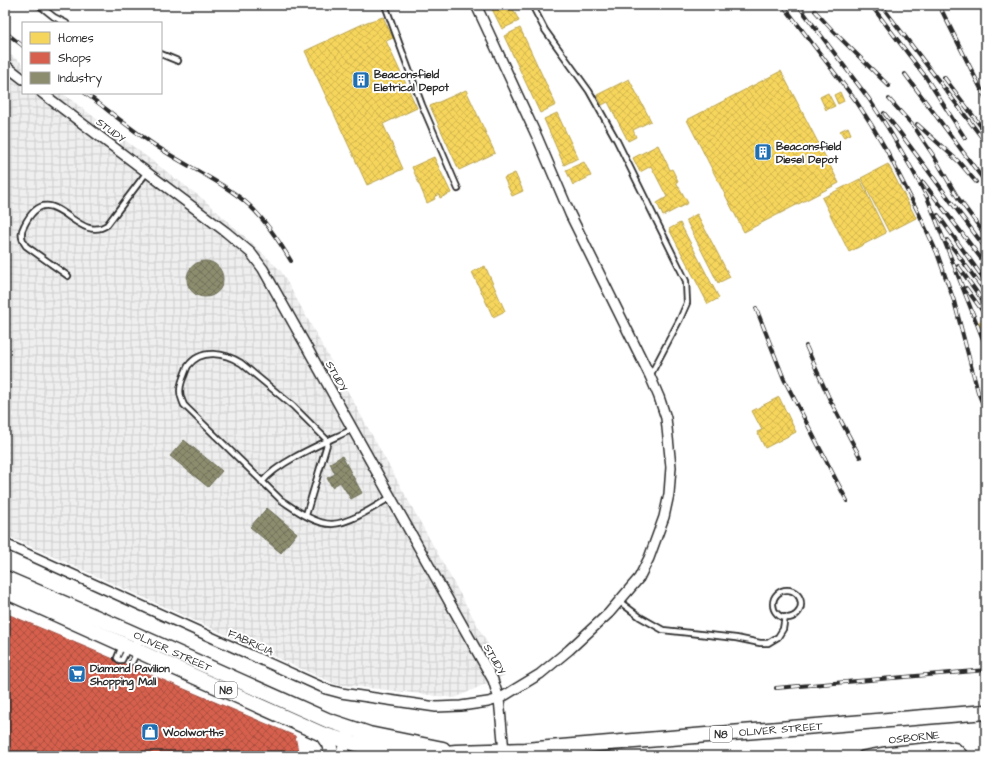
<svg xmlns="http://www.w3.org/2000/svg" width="991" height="761" viewBox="0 0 991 761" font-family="'Architects Daughter',sans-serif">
<defs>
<pattern id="industrial-grid" width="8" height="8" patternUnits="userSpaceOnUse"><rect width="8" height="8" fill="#efefef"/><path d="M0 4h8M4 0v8" fill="none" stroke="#cdcdcd"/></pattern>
<pattern id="homes-cross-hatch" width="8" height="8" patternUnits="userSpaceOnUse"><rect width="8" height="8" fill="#f6d55c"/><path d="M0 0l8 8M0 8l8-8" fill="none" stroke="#d3b750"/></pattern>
<pattern id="shops-cross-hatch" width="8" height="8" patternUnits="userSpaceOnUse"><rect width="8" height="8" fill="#d6604d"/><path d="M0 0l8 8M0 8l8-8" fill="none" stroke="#ae4f40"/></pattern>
<pattern id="industry-cross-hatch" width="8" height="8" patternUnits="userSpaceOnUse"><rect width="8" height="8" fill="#8c8c6e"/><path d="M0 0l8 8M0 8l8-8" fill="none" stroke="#73735b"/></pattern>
</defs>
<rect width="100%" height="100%" fill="#fff"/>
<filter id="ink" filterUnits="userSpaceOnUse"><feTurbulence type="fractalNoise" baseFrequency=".025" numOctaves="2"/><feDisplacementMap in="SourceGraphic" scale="8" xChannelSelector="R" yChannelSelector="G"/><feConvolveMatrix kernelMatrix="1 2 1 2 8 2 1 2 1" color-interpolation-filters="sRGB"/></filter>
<g filter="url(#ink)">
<!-- industrial -->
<path fill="url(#industrial-grid)" d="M5 51 23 64V93H62L203 199 253 244 281 271 505 675 455 698 335 684 5 535Z"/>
<!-- homes -->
<path fill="url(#homes-cross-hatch)" stroke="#b9a24d" d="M490 5H511L519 21 502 29Z
M383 17 393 38 386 41 417 108 383 124 403 169 367 185 305 51 367 22Z
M520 28 556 105 540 113 504 36Z
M781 71 839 183 744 232 687 120Z
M629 79 651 121 633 130 636 137 628 141 608 102 602 105 597 95Z
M466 90 495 153 459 170 430 106Z
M840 92 844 101 838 104 834 95Z
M828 93 835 106 826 110 820 97Z
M557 113 578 158 564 165 544 119Z
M848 127 851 134 844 137 840 131Z
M658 145 670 170 672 169 678 181 676 182 688 203 663 216 657 203 667 197 651 166 640 172 633 158Z
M434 157 451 193 440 198 439 194 434 197 435 199 427 203 412 167Z
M584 162 591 176 573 185 566 170Z
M888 164 916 218 889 232 861 178Z
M515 173 523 191 512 196 504 178Z
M860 179 886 233 849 252 822 198Z
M697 214 730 277 718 283 686 220Z
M680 223 719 298 708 304 669 229Z
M485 266 505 311 493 317 472 272Z
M986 317V334L978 323Z
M779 397 796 432 765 448 757 432 762 430 752 411Z"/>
<!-- shops -->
<path fill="url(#shops-cross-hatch)" stroke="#a35043" d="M5 613 295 736 299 756H5Z"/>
<!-- industry -->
<path fill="url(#industry-cross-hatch)" stroke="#6f6f5a" d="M187 279a18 18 0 1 1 36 0a18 18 0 1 1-36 0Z
M184 440 222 471 208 487 170 456Z
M342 456 362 493 351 499 340 482 332 487 327 478 335 474 330 463Z
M267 508 297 533 281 553 250 527Z"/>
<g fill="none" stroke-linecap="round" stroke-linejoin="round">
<defs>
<path id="service" d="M39 5 54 17 66 23
M385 5 422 105 458 189
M532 5 545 30 589 91 617 141 686 281 687 303 680 319 650 376
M161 54 178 61
M68 276 26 246C21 239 20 233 24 226 51 172 76 246 107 225L147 172
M262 482C280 460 326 442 353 429
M306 515 328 441 293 406 241 363C225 353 201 348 188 366 186 369 185 374 183 378 179 389 179 394 184 405L281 500C295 509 314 524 332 524 351 523 374 507 391 497
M773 604a14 14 0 1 1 28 0a14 14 0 1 1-28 0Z
M620 602 640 617 663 630 736 638 760 643H768L778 637 783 629 785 617
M122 646 117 658 119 660H122L128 648
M132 662 137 652"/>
<path id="minor" d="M5 65 23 79
M42 93 226 232 251 253 263 269 493 680 499 699 504 751
M5 544 326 689 341 693 436 707 461 706 488 702 499 699 540 674 569 650 609 613 639 578 649 558 664 517 669 494 671 467 666 418 659 397 650 376 570 214 538 139 476 5
M863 756 885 752 946 746 956 748 964 756"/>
<path id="tertiary" d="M341 756 348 734"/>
<g id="trunk">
<path id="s1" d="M5 578 128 631 327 720 369 734 443 749"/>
<path id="s2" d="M5 591 322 734 360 745 408 754 427 755 456 752 525 750 986 712"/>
<path d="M322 734 329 744 332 756"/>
</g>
</defs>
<!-- service casing -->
<use href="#service" stroke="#2b2b2b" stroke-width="8"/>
<!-- minor casing -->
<use href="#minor" stroke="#2b2b2b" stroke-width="12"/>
<!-- tertiary casing -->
<use href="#tertiary" stroke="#2b2b2b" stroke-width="14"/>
<!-- trunk casing -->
<use href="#trunk" stroke="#2b2b2b" stroke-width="17"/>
<!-- service -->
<use href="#service" stroke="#fff" stroke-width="4.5"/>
<!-- minor -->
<use href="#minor" stroke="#fff" stroke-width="9"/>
<!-- tertiary -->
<use href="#tertiary" stroke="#fff" stroke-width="11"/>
<!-- trunk -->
<use href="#trunk" stroke="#fff" stroke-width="14"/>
<defs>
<path id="rail" d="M783 5 856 101 871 124 887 151 920 216 937 253 954 301 978 392 986 413
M798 5 869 99 888 128 913 171 927 197 986 347
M871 5 925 76 965 138
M881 5 986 143
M939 5 986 99
M815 11 833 31 889 86
M5 32 23 46
M905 74 986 183
M944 77 986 133
M85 93C111 112 136 134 164 151 192 169 224 183 249 205 266 221 279 241 291 261
M889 99 915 128 933 155 958 198 986 236
M884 113 898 130 986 249
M917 124 958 161 976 182
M923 182 986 265
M938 215 986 282
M947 240 986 293
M958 266 986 305
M966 288 986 316
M756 308 784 379 847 501
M806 346 829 398 860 457
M776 688 986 670"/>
</defs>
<!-- rail casing -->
<use href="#rail" stroke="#2b2b2b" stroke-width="4"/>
<!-- rail -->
<use href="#rail" stroke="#fff" stroke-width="2.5" stroke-dasharray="8" stroke-linecap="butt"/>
</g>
</g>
<!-- icons -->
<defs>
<symbol id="building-square" viewBox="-11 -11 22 22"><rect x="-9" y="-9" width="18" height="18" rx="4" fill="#1f6fb2" stroke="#fff"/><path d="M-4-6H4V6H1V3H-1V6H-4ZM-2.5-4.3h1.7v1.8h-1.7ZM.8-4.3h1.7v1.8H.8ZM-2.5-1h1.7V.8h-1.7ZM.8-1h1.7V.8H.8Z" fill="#fff"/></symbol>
<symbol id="supermarket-square" viewBox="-11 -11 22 22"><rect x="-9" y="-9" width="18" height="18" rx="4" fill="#1f6fb2" stroke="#fff"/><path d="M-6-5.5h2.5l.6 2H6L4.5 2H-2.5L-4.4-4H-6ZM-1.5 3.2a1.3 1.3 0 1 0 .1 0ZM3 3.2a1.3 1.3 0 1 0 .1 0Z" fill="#fff"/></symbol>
<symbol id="shop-square" viewBox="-11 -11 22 22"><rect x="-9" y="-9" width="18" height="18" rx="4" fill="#1f6fb2" stroke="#fff"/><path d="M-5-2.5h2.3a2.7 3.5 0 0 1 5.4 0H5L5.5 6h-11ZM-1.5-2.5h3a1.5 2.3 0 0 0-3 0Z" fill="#fff"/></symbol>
</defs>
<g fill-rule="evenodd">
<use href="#building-square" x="351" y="70" width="20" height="20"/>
<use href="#building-square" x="753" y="142" width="20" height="20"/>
<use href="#supermarket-square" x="67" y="664" width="20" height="20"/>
<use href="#shop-square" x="140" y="722" width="20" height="20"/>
</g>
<g text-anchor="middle" stroke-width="4" stroke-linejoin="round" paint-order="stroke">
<!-- shield labels -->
<g fill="#fff" stroke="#6b6b6b" stroke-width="1">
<rect x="215" y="682" width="22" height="16" rx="3"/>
<rect x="710" y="726" width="22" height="16" rx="3"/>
</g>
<g font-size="10" font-weight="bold" fill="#2b2b2b">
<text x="226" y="694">N8</text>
<text x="721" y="738">N8</text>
</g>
<!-- poi labels -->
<g font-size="11" font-weight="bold" fill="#2b2b2b" stroke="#fff" text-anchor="start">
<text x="374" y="78">Beaconsfield<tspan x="374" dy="13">Eletrical Depot</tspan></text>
<text x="776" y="150">Beaconsfield<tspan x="776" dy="13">Diesel Depot</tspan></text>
<text x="90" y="672">Diamond Pavilion<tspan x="90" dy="13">Shopping Mall</tspan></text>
<text x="163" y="736">Woolworths</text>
</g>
<!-- street labels -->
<g font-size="11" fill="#2b2b2b" stroke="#fff">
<text transform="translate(111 130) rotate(37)" y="4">STUDY</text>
<text transform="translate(337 376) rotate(61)" y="4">STUDY</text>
<text transform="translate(251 642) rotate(24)" y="4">FABRICIA</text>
<text dy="4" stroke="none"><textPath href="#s1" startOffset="183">OLIVER STREET</textPath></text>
<text transform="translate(495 659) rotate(61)" y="4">STUDY</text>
<text dy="4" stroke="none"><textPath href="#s2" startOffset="810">OLIVER STREET</textPath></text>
<text transform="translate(914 737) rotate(-6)" y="4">OSBORNE</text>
</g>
</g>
<!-- margin -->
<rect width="991" height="761" fill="none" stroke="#fff" stroke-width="20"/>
<rect x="10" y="10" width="971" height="741" fill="none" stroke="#2b2b2b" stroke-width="1.5" filter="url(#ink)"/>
<!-- legend -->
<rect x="22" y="22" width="140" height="72" fill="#ffffff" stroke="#aaaaaa"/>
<rect x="30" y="32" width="20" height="12" fill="#f6d55c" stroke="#aaaaaa"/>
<text x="58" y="42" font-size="12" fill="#2b2b2b">Homes</text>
<rect x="30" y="52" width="20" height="12" fill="#d6604d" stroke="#aaaaaa"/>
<text x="58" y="62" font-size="12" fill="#2b2b2b">Shops</text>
<rect x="30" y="72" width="20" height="12" fill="#8c8c6e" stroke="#aaaaaa"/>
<text x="58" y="82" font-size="12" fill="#2b2b2b">Industry</text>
</svg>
